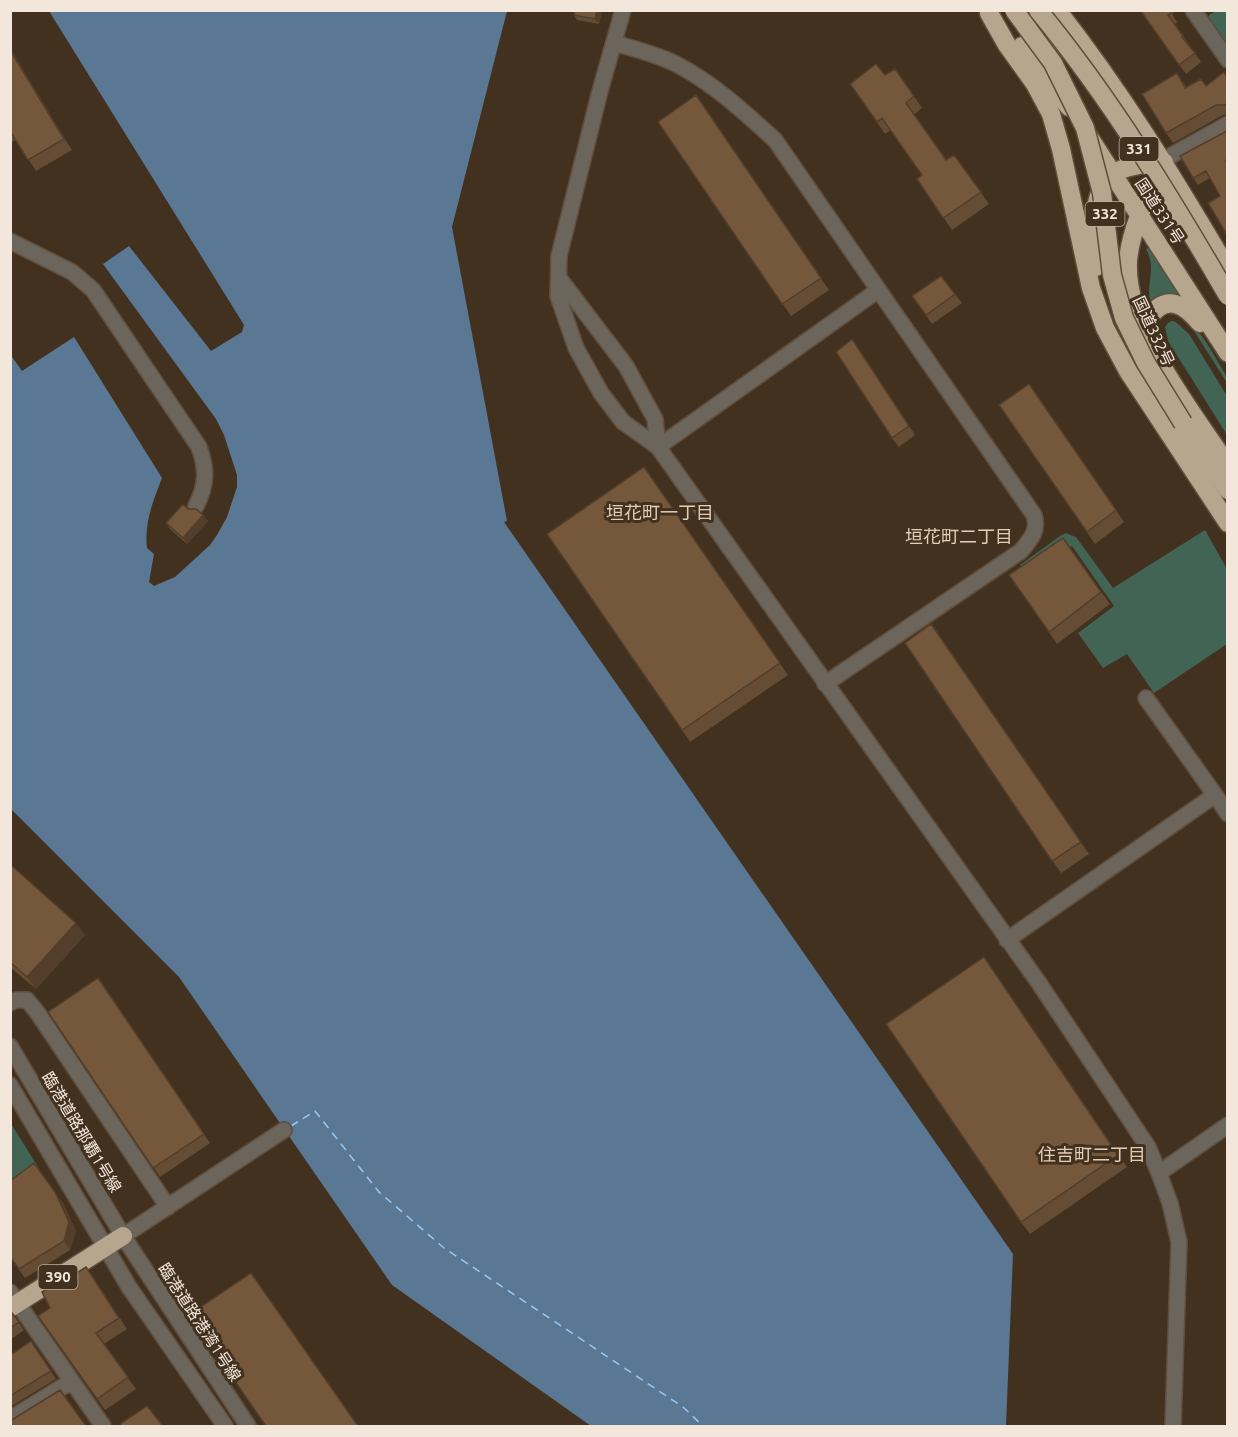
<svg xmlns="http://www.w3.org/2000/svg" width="1238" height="1437" viewBox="0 0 1238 1437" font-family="Ubuntu,'Noto Sans JP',sans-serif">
<rect width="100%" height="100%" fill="#43311f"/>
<!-- green -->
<path fill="#426454" d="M1216 11H1227V49L1208 24 1209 15Z
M1150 247 1180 294 1179 295 1165 294 1150 300C1146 281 1157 270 1146 249Z
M1173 311C1194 315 1216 359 1227 377V383L1189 323 1179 315 1168 314 1167 312Z
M1172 321 1176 322 1189 334 1227 396V435L1168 341 1165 327 1169 322Z
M1205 530 1227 569V644L1154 693 1127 654 1103 668 1078 633 1114 606 1072 546 1032 572 1020 565 1060 536 1066 533 1076 537 1113 588Z
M10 1122 40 1170 11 1192H10Z"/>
<!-- water -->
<path fill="#5a7894" d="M49 11H507L452 227 507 521 504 522 1013 1254 1006 1426H591L392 1285 179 977 11 809 10 354 22 371 74 337 162 478C153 501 144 523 147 548L154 554 149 582 154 586 175 577 210 545 217 535 227 517 237 487V475L224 435 216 419 103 264 129 246 211 351 242 332 244 325Z"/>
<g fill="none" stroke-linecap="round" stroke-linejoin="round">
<!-- ferry -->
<path stroke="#95c8f7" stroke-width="1.5" stroke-dasharray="8 6" stroke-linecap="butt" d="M291 1126 315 1111 379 1192 444 1248 683 1407 703 1426"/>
<defs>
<path id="minor" d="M623 10 600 91 559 256 558 296 576 348 601 393 623 422 658 447 1039 983 1148 1147 1159 1173 1228 1125
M1193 10 1228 60
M614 43C635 49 656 54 676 64 713 83 744 112 775 140L1034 515C1039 530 1031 539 1021 551L825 684
M1164 162 1172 155 1228 124
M10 241 72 272 93 290 199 447C207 469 207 485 196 506
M559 278 626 366 655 419 658 447
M658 447 877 291
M1146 698 1215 795
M1007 940 1215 795 1228 814
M10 1003 16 1000H27L37 1012 168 1207
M10 1046 123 1236 248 1426
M10 1085 129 1287 225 1426
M1159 1173 1170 1203 1179 1242 1173 1426
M123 1236 284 1130
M10 1292 103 1426
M10 1419 72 1381"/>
<path id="highway" d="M1057 10C1122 93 1175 180 1228 270
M989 13 1007 45 1035 84 1051 114 1061 149 1091 288 1105 328 1128 371 1228 523
M1022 46 1069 107
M1089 137 1228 353
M1164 162C1149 193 1131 226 1128 261 1124 328 1192 411 1228 466
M1096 267C1094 241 1089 193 1113 174 1126 165 1147 164 1163 162
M1149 337V318C1166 292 1185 305 1200 323
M1183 423 1228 490
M10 1308 123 1236"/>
</defs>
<!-- minor casing -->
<use href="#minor" stroke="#5f4e3d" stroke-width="18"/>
<!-- highway casing -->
<use href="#highway" stroke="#5f4e3d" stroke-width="21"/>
<!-- minor -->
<use href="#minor" stroke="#6b655b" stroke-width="15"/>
<!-- highway -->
<use href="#highway" stroke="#b5a68d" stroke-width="18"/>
<defs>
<path id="highway-bridge" d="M1014 10 1053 63 1085 128 1102 193 1112 275 1124 318 1146 363 1183 423
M1038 10C1111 99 1170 196 1228 296"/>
</defs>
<!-- highway-bridge casing -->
<use href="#highway-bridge" stroke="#5f4e3d" stroke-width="21" stroke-linecap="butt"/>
<!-- highway-bridge -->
<use href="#highway-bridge" stroke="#b5a68d" stroke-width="18"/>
</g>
<!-- wall -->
<path fill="#654c34" d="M575 10H602L599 24 577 20 574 15Z
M1140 10H1177L1172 14 1177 22 1175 24 1201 62 1186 74Z
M10 48 72 150 36 171 16 140 11 142 10 141Z
M895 69 922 108 914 115 946 160 954 155 989 204 952 230 917 179 922 175 891 130 885 134 850 84 885 75Z
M1177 73 1187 88 1206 86 1227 77V115H1223L1173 143 1166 133Z
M696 95 829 290 791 316 658 122Z
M1227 131V235L1220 196 1210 178 1198 185 1193 178Z
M955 294 962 303 932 324 912 296Z
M858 348 915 435 899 447 892 438Z
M1029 384 1124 522 1095 544 999 405Z
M644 467 788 675 690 742 682 730Z
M188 509 203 515 208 521 187 544 170 529 166 523Z
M1063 538 1110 604 1057 644 1009 575Z
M931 624 1089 854 1061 873 905 643Z
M10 866 76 923 85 935 36 989 10 967Z
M984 957 1127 1167 1030 1234 1021 1222Z
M98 978 210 1143 160 1177 48 1012Z
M62 1201 76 1231 70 1250 25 1278 10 1257Z
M86 1267 127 1329 104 1344 136 1389 105 1410 38 1316 50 1308 61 1283Z
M12 1313 24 1330 10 1340V1314Z
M31 1341 56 1379 10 1407V1352L12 1354Z"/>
<!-- shaded-wall -->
<path fill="#523e2a" d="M597 10H602L599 24 595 19Z
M10 48 72 150 64 139 10 50Z
M203 515 208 521 187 544 183 538Z
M76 923 85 935 36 989 27 977Z
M55 1192 62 1201 76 1231 70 1250 64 1241Z"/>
<!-- building -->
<path fill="#75583c" stroke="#523e2a" stroke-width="1.5" d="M575 10H597L595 19 574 15Z
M1140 10H1169L1171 13 1168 15 1183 36 1182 37 1195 53 1179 65Z
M10 50 64 139 28 160 10 131Z
M876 64 885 75 895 69 914 96 906 103 946 160 954 155 981 192 943 218 917 179 922 175 882 118 877 122 850 84Z
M1224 72 1227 77V103L1225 105H1216L1166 133 1142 94 1177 73 1185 88 1201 79 1206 86Z
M696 95 821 278 782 304 658 122Z
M1227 131V159L1226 160 1227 164V235L1208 203 1220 196 1206 171 1193 178 1180 156Z
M941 276 955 294 926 315 912 296Z
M852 339 909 426 892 438 836 352Z
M1029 384 1116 510 1087 532 999 405Z
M644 467 780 663 682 730 547 534Z
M183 504 188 509H196L203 515 183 538 166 523Z
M1063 538 1101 592 1049 632 1009 575Z
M931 624 1081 842 1052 861 905 643Z
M11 865 76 923 27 977 10 962V866Z
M984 957 1118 1155 1021 1222 886 1024Z
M98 978 204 1134 153 1168 48 1012Z
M34 1163 55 1192 69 1222 64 1241 19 1269 10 1257V1181Z
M86 1267 119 1318 96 1333 128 1377 97 1399 38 1316 50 1308 42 1292 59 1281 61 1283Z
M251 1273 358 1426H266L189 1315Z
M12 1313 19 1322 10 1328V1314Z
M31 1341 51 1371 10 1396V1352L12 1354Z
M60 1390 86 1426H10V1421Z
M147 1406 163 1426H121L120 1424Z"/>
<g text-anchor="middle" stroke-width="6" stroke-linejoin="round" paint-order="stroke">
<!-- shield labels -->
<g fill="#43311f" stroke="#beb0a3" stroke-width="1.5">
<rect x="1119.5" y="137" width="39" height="24" rx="4.5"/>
<rect x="1085.5" y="202" width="39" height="24" rx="4.5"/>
<rect x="38.5" y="1265" width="39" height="24" rx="4.5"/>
</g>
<g font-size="15" font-weight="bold" fill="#f3e7dc">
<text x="1139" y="154">331</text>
<text x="1105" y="219">332</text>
<text x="58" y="1282">390</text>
</g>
<!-- street labels -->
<g font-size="16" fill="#f3e7dc" stroke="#43311f">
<text transform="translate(1160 211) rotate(57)" y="6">国道331号</text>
<text transform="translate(1154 331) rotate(65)" y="6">国道332号</text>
<text transform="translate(82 1132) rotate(59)" y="6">臨港道路那覇1号線</text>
<text transform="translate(200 1322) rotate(57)" y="6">臨港道路港湾1号線</text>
</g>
<!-- neighbourhood labels -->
<g font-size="18" fill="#e3cdb7" stroke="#43311f">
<text x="660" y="519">垣花町一丁目</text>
<text x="959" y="543">垣花町二丁目</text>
<text x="1092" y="1161">住吉町二丁目</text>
</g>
</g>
<!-- border -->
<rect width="1238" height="1437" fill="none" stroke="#f3e7dc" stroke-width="24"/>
</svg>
